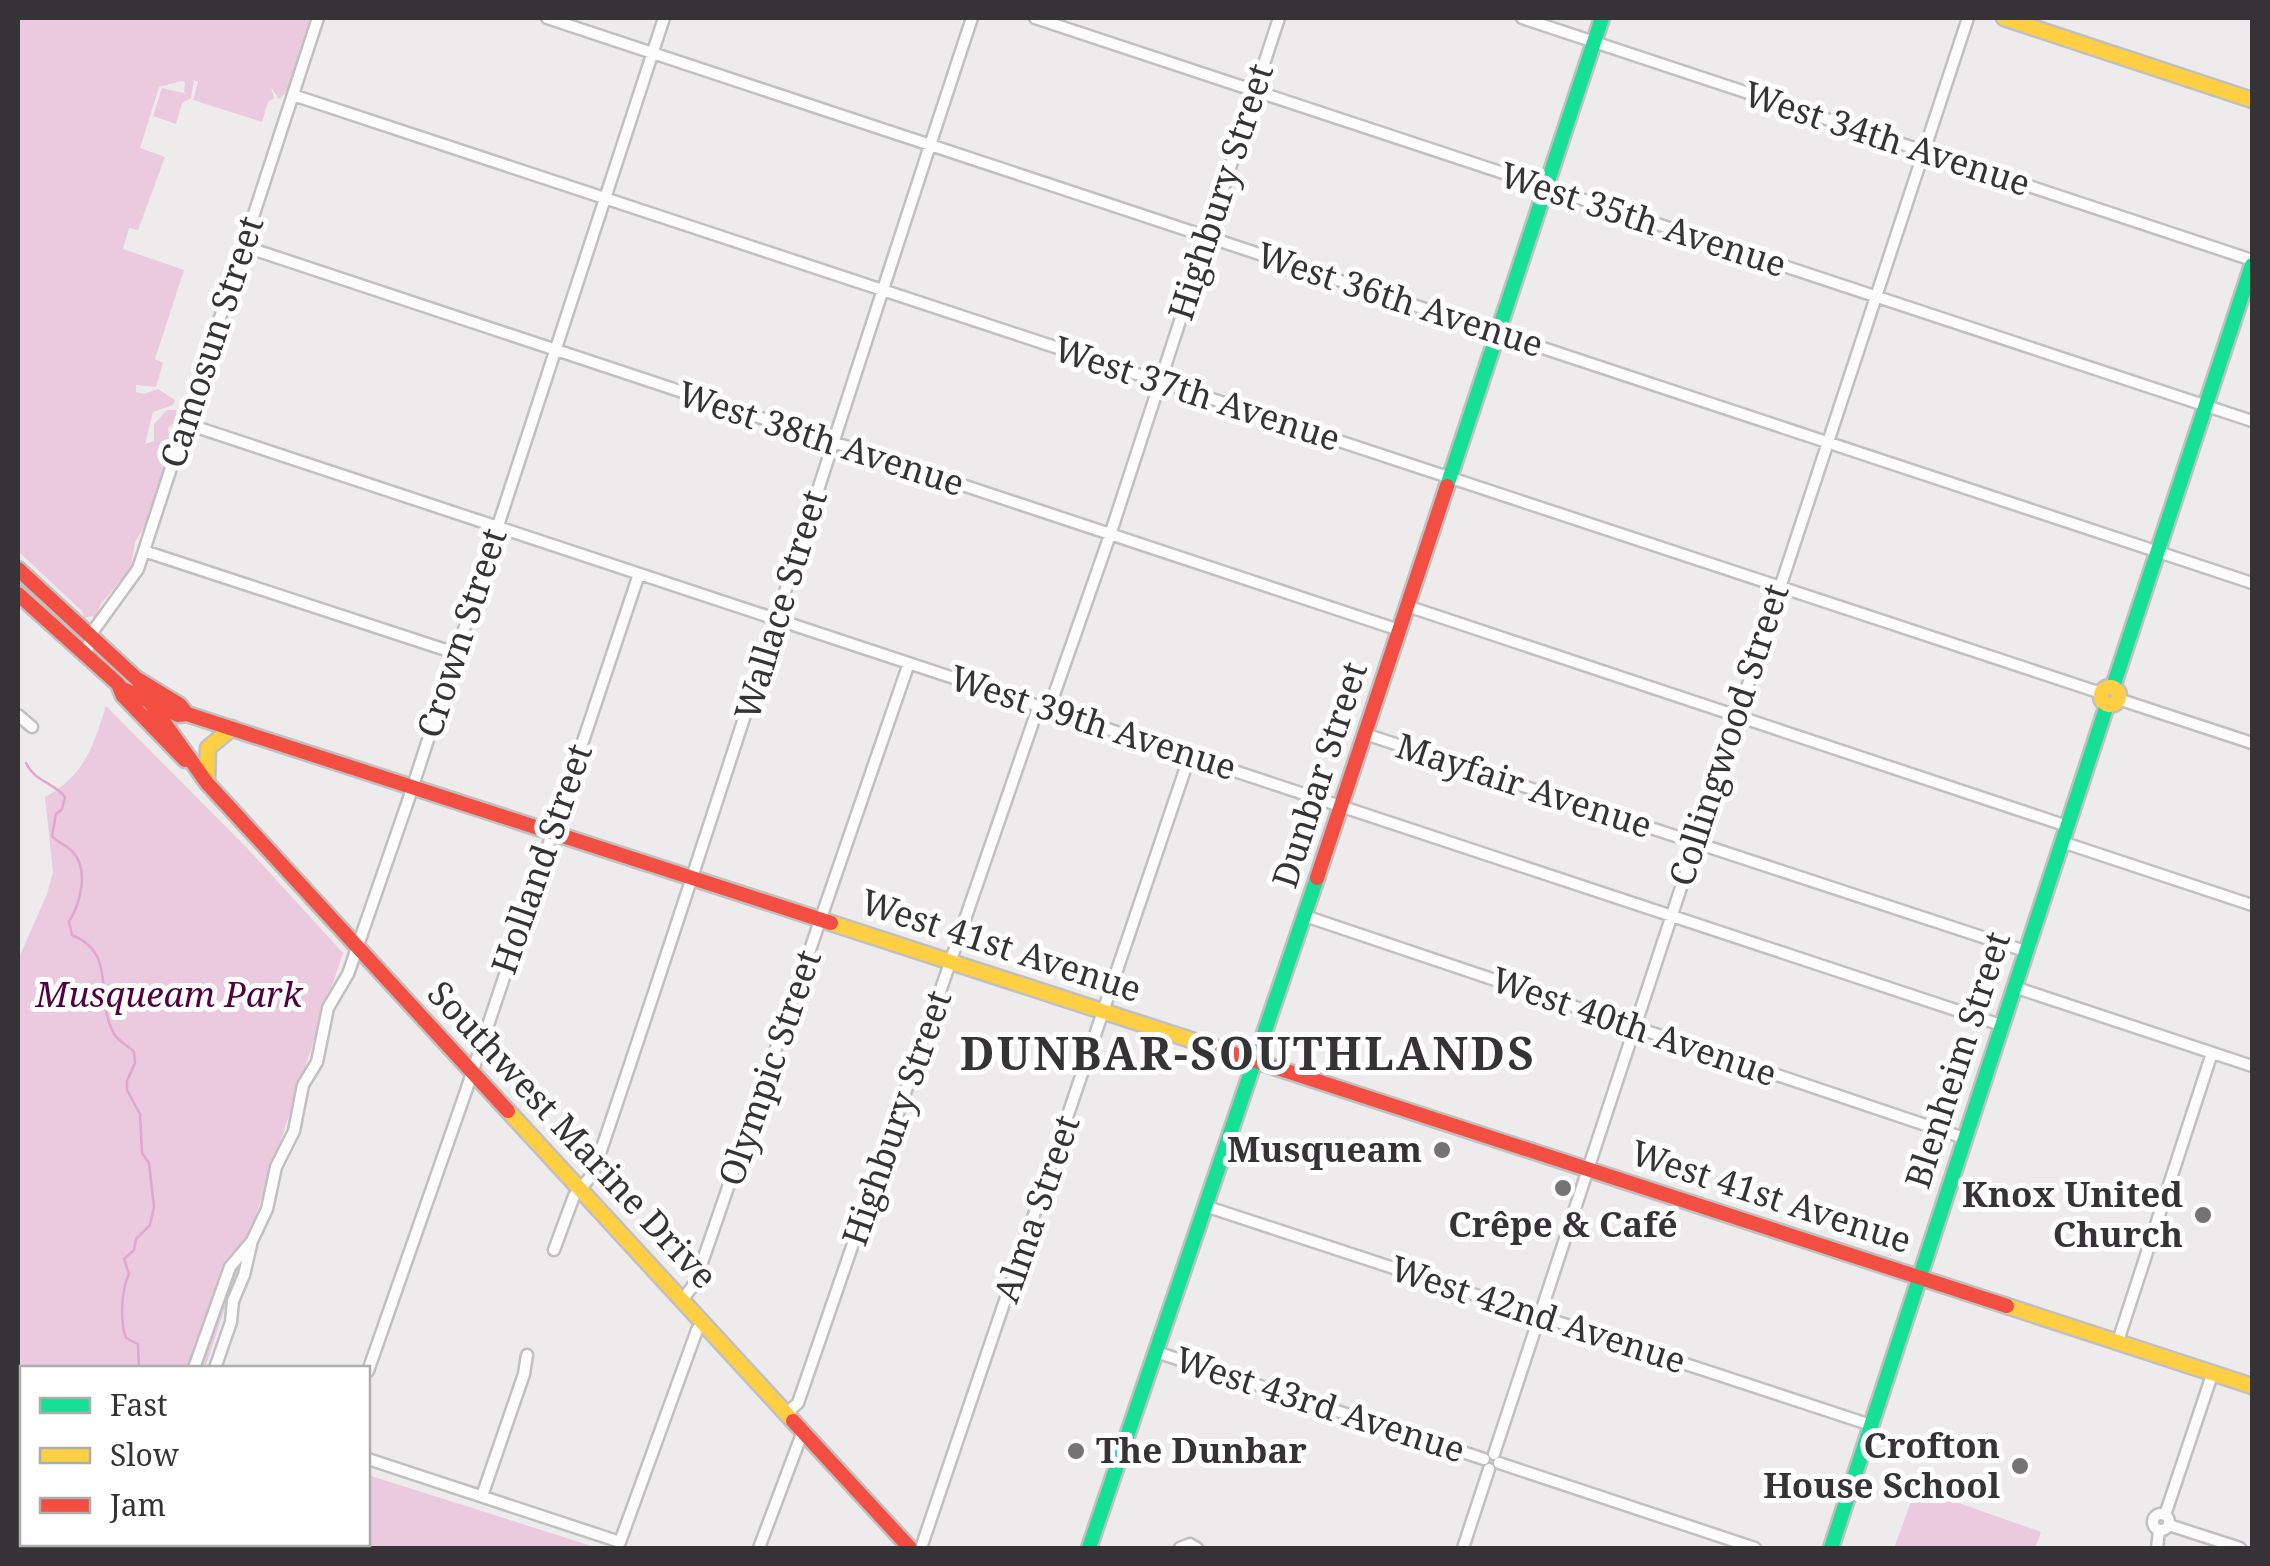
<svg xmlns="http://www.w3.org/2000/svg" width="2270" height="1566" viewBox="0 0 2270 1566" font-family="'Noto Serif',serif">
<rect width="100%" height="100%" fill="#eeebed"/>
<!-- green -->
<path fill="#ebc9df" d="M18 18H314L289 90 279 99 271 87 274 98 268 102 262 122 193 100 198 82 194 80 191 98 182 103 176 124 153 116 162 88 188 94 184 92 185 82 181 81 159 87 140 148 165 157 138 230 129 228 123 249 184 270 155 359 163 363 156 387 136 385V392L144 394 158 389 175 400 173 405 153 412 145 444 154 441V424L167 410H176L179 414 177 421 168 428C169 441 175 449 163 458L164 467 147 523 135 542 131 568 100 605 96 620 92 616 84 618 82 611 18 551Z
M106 706 248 849 343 953 205 1368H22V1485L18 1479V960L47 894 53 872 45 797C85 775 93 747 106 706Z
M368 1475 598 1548H79L74 1544H368Z
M1916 1488 2041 1532 2035 1548H1894Z"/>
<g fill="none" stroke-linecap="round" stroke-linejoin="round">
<!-- stream -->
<path stroke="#e3a6cf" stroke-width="2.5" d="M26 763C35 782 53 782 65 797L62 809 56 814 52 836C58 843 66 845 72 851 90 869 80 904 69 922L72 935C117 954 95 992 112 1030 116 1041 127 1044 134 1052L135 1063 127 1081V1090L140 1114 142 1153 149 1163 154 1207 150 1225 136 1239 134 1250 124 1259 129 1274C121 1290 120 1322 126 1338L138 1344 139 1368
M18 1438 22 1443
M112 1544 116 1548
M178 1544V1548"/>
<defs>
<path id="street" d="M547 18 2252 583
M1035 18 2252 421
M1522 18 2252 260
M293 95 2101 693
M243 246 1399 630
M184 423 2001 1025
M144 551 455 653
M1407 606 2067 826
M87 655 91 634 138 569 318 18
M2118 699 2252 743
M1049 709 1110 535 1279 18
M18 715 32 727
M1365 734 2025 951
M2062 842 2252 905
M1305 916 1964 1138
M2014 987 2252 1066
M1205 1206 1871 1425
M554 1250 574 1196 593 1174C724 790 844 403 972 18
M683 1299 695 1283 909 663
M2118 1341 2212 1053
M1156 1352 1484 1459
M194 1368 230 1267 252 1241 267 1209 276 1167 294 1131 303 1085 317 1062 328 1008 348 974 408 801 664 18
M215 1368 231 1322 233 1301 244 1275 251 1245
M368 1371 466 1091 639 574
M787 1413 798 1403 1039 705
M1494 1454 1968 18
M368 1459 620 1542 697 1330 703 1322
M1499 1463 1755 1548
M482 1496 524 1374 527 1355
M2153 1522a8 8 0 1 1 16 0a8 8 0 1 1-16 0Z
M2165 1515 2213 1372
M2169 1525 2240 1548
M19 1548 25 1544
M759 1548 803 1431
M921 1548 1190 755
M1180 1548 1190 1544 1197 1548
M1463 1548 1489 1469
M2157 1548 2159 1531"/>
<path id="fast" d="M1447 486 1602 18
M2113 687 2252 265
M1089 1548 1317 878
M1831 1548 2107 705"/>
<path id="slow" d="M2004 18 2252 100
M2101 696a9 9 0 1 1 18 0a9 9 0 1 1-18 0Z
M207 782 208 748 232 728
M831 923 1222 1050
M508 1111 793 1421
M2007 1306 2252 1386"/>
<path id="jam" d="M18 569 138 680 151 704 207 783 508 1111
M18 594 118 684 123 696 185 760
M139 680 180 705 187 714
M121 688 178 715 187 714 831 923
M1317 878 1447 486
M1222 1050 2007 1306
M793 1421 910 1548"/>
</defs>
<!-- street casing -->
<use href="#street" stroke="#c1c0c1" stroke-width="15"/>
<!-- fast casing -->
<use href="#fast" stroke="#c1c0c1" stroke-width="19"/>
<!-- slow casing -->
<use href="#slow" stroke="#c1c0c1" stroke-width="19"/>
<!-- jam casing -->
<use href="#jam" stroke="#c1c0c1" stroke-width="19"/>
<!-- street -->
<use href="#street" stroke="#fcfcfc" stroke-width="10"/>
<!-- fast -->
<use href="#fast" stroke="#16e098" stroke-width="14"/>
<!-- slow -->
<use href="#slow" stroke="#ffcf43" stroke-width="14"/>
<!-- jam -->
<use href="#jam" stroke="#f24e42" stroke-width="14"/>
</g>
<!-- markers -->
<g fill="#767375" stroke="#fff" stroke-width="4">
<circle cx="1442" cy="1150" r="10"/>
<circle cx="1563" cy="1188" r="10"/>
<circle cx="2203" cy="1215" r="10"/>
<circle cx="1076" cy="1451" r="10"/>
<circle cx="2020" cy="1466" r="10"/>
</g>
<g text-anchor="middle" stroke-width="10" stroke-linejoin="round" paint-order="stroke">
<!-- street labels -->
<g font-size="35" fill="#353335" stroke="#fff">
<text transform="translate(1887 139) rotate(18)" y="12">West 34th Avenue</text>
<text transform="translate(1221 192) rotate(-72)" y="12">Highbury Street</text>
<text transform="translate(1643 220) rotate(18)" y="12">West 35th Avenue</text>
<text transform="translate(1400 300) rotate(18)" y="12">West 36th Avenue</text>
<text transform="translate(212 342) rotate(-72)" y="12">Camosun Street</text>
<text transform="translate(1197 394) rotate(18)" y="12">West 37th Avenue</text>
<text transform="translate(821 439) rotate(18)" y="12">West 38th Avenue</text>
<text transform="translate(781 605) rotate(-73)" y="12">Wallace Street</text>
<text transform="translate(462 633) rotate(-72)" y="12">Crown Street</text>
<text transform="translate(1093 723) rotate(18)" y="12">West 39th Avenue</text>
<text transform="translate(1729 735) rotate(-72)" y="12">Collingwood Street</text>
<text transform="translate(1320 775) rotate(-72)" y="12">Dunbar Street</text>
<text transform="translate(1524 786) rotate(18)" y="12">Mayfair Avenue</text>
<text transform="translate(542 859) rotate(-71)" y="12">Holland Street</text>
<text transform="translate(1001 946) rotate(18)" y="12">West 41st Avenue</text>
<text transform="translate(1634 1027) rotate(19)" y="12">West 40th Avenue</text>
<text transform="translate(1958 1060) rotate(-72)" y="12">Blenheim Street</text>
<text transform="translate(770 1068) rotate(-71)" y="12">Olympic Street</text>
<text transform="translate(897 1118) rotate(-71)" y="12">Highbury Street</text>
<text transform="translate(572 1135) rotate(47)" y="12">Southwest Marine Drive</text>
<text transform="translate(1771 1197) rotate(18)" y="12">West 41st Avenue</text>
<text transform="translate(1037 1209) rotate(-71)" y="12">Alma Street</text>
<text transform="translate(1538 1315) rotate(18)" y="12">West 42nd Avenue</text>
<text transform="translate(1320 1405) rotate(18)" y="12">West 43rd Avenue</text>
</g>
<!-- park labels -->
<g font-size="35" font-style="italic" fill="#510140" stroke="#fff">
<text x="169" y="1007">Musqueam Park</text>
</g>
<!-- poi labels -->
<g font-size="35" font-weight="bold" fill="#353335" stroke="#fff" text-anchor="end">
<text x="1422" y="1162">Musqueam</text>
<text x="2183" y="1207">Knox United<tspan x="2183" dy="40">Church</tspan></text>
<text x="1563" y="1237" text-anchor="middle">Crêpe &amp; Café</text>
<text x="2000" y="1458">Crofton<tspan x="2000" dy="40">House School</tspan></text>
<text x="1096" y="1463" text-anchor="start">The Dunbar</text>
</g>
<!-- district labels -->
<g font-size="45" font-weight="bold" letter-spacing="2.5" fill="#353335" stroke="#fff">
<text x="1248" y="1070">DUNBAR-SOUTHLANDS</text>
</g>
</g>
<!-- border -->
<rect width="2270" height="1566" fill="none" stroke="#353335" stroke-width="40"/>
<!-- legend -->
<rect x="20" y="1366" width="350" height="180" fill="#ffffff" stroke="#aeadae" stroke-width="2.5"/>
<rect x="40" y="1398" width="50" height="15" fill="#16e098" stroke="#aeadae" stroke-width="2.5"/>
<text x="110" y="1416" font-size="30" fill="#353335">Fast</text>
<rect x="40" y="1448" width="50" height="15" fill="#ffcf43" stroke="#aeadae" stroke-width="2.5"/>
<text x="110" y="1466" font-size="30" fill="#353335">Slow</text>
<rect x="40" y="1498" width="50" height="15" fill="#f24e42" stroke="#aeadae" stroke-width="2.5"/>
<text x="110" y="1516" font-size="30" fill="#353335">Jam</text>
</svg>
